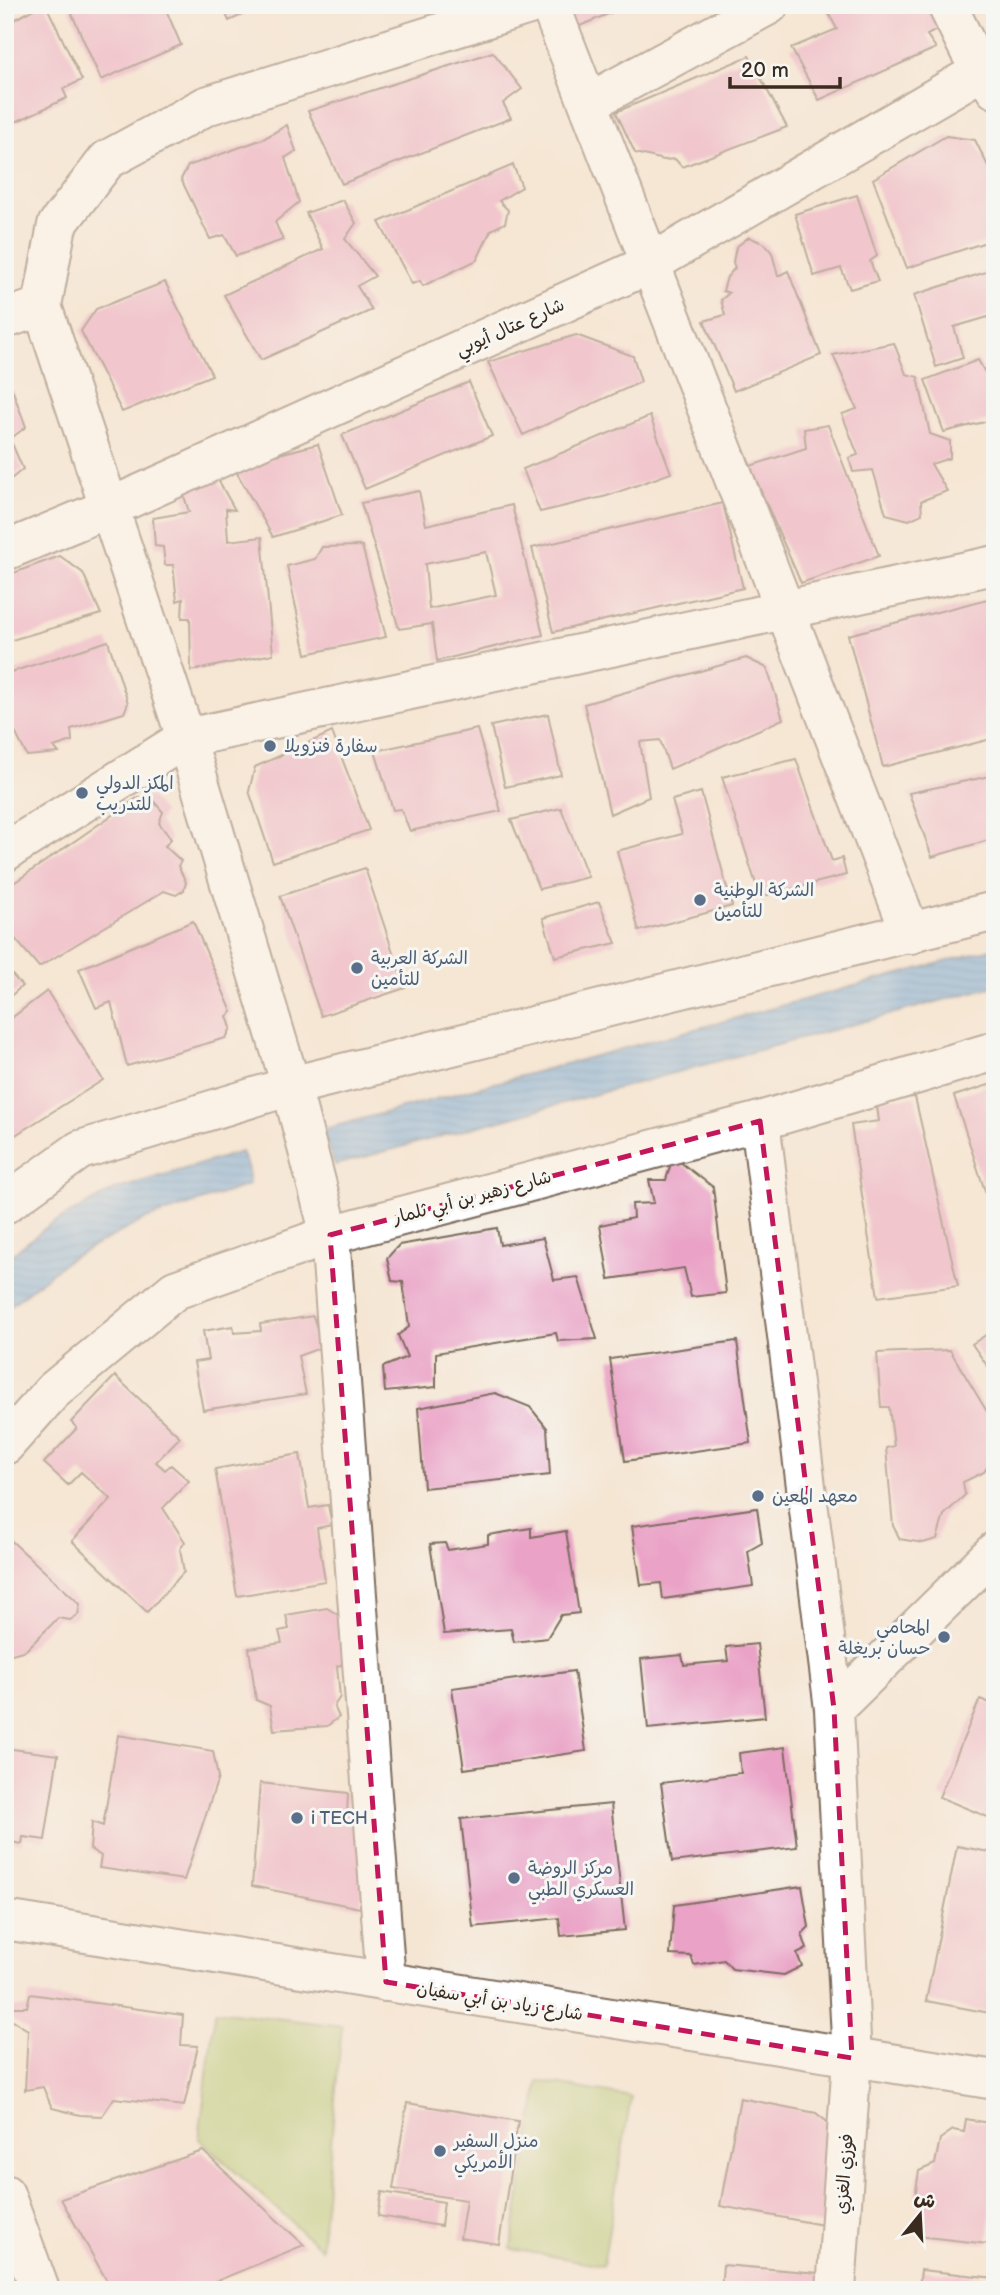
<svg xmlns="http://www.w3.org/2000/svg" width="1000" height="2295" viewBox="0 0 1000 2295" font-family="'Balsamiq Sans','Playpen Sans Arabic',sans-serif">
<defs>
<pattern id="water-rules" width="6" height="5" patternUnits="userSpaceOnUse" patternTransform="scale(1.75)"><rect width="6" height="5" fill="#6ba8dd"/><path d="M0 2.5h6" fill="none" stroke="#5989b3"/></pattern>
</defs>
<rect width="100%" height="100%" fill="#f6f6f2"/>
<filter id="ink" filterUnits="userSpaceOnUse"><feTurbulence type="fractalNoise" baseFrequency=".0143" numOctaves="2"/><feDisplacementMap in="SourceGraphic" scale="14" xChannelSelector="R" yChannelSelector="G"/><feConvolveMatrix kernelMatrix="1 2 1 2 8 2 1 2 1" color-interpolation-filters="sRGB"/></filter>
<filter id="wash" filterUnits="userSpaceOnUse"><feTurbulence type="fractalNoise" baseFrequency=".00686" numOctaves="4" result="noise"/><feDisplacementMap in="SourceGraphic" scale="28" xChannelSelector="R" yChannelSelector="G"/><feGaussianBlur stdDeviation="1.57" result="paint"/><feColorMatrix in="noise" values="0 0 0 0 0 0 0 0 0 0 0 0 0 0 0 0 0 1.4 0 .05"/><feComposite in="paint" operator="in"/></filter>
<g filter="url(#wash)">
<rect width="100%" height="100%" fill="#f5e6d4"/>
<!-- green -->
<path fill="#afca71" stroke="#757a48" stroke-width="2" d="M215 2011 342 2026 321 2249 199 2139Z
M539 2081 631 2097 603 2265 511 2249Z"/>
<!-- water -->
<path fill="url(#water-rules)" stroke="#53697e" stroke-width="2" d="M995 948V986L335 1165 321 1130Z
M241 1152 248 1169 249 1185 146 1219 69 1259 5 1310V1260L49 1225 114 1190Z"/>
<g id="blocks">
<!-- building -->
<path fill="#eaa2c6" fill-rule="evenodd" d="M41 5H46L82 80 63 89 67 98 5 127V25Z
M68 5H164L181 45 101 80Z
M222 5H264L229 21Z
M563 5H629L573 29Z
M824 5H936L946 25 927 35 936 48 819 100 791 48 837 29Z
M493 52 522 89 503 103 511 118 342 184 308 111Z
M749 56 787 127 682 167 675 159 664 160 635 153 616 112Z
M287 125 296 151 285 158 299 202 275 222 283 240 236 256 224 235 210 239 181 179 188 166 263 139Z
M946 136 975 140 995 180V239L907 268 873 179Z
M513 165 522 187 499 201 508 210 505 223 491 230 477 260 423 286 420 281 412 284 379 222Z
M857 195 877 256 870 261 878 281 850 289 841 268 814 276 795 214Z
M343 200 356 223 345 239 375 276 357 286 372 310 261 360 224 295 323 249 306 213Z
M749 237 765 244 772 253 778 276 788 271 821 355 734 391 704 321 725 315 721 300 729 293 723 291 727 277 735 268 733 262 736 247Z
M995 269V315L954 327 963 358 936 367 914 295Z
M165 282 212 375 122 412 81 331 96 309Z
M576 335 633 356 641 382 523 435 488 362Z
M894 343 906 374 918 377 930 434 950 441V458L931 464 947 491 921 501 922 514 909 520 886 514 873 470 853 472 849 458 858 455 842 414 857 409 833 355Z
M978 360 986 374 995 371V439L988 421 944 432 925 380Z
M5 370 26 427 10 439 23 469 5 484Z
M469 382 492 436 365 489 342 435Z
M650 416 671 473 607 496 540 512 523 469Z
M828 425 879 556 801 583 750 466 806 448 804 429Z
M318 444 342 515 273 537 233 466Z
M212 469 235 510 226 509 228 541 262 537 273 654 191 671 190 618H182L183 599 177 601 173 565H165L163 547 155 546 153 518 189 512 180 483Z
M419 491 426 525 512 505 543 635 437 661 432 624 399 629 361 503ZM486 552 496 595 429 609 425 564Z
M723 503 743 588 553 632 532 548Z
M362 546 386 637 306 654 287 566 315 559 322 547Z
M60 556 83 573 101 614 5 642V576Z
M995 597V738L883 767 848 635Z
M108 641 128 703 124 713 71 729 72 741 54 747 59 753 27 756 5 712V674Z
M746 658 767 668 783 719 670 769 660 740 640 742 649 797 610 814 584 704Z
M548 714 561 775 505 787 491 726Z
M477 729 501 811 410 831 401 809 393 810 375 751Z
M332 732 369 830 273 862 249 791 255 767Z
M796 759 832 861 842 858 846 875 760 897 722 777Z
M995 775V838L932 857 909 793Z
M701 792 732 906 639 931 617 851 682 834 672 800Z
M150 797 163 812 159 823 171 839 165 846 181 861 178 866 186 882 184 890 176 895 164 891 39 967 5 927V889L137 798Z
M561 808 588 877 539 889 511 820Z
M365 868 405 988 321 1016 280 896Z
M599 902 616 943 555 957 543 918Z
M193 921 232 1012 227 1016 231 1028 226 1038 127 1066 111 1002 96 1008 79 969Z
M5 967 22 986 5 1001Z
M47 991 103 1080 9 1139 5 1135V1023Z
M995 1083V1218L994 1219 954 1096Z
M915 1097 958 1286 878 1297 851 1125 879 1121 876 1099Z
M680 1162 713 1187 726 1293 691 1297 684 1268 609 1279 600 1225 633 1218 632 1204 654 1203 649 1180H666L671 1163Z
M497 1228 500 1245 543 1238 554 1280 578 1277 597 1339 558 1341 556 1333 436 1353V1387L385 1392 383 1367 407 1357 398 1335 409 1327 403 1282 392 1281 387 1258 399 1245Z
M313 1316 323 1347 298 1356 306 1394 203 1410 194 1362 208 1360 203 1331 233 1326 234 1333 261 1331 260 1324Z
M995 1329V1377L972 1344Z
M737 1341 751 1443 625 1461 610 1359Z
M950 1350 995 1425V1455L984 1472 963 1482 965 1495 944 1515 937 1539 923 1543 900 1539 893 1526 886 1448 894 1446 889 1407H881L877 1353Z
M115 1376 180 1437 156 1462 165 1470 171 1465 189 1481 163 1508 185 1542 180 1549 184 1572 147 1612 72 1541 111 1499 81 1472 68 1485 44 1463 77 1428 71 1422Z
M495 1393 530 1407 547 1428 550 1475 424 1488 418 1408Z
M300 1454 309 1508 328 1505 332 1525 317 1528 325 1581 237 1596 215 1469Z
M757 1508 762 1543 748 1551 753 1586 663 1599 661 1583 641 1585 632 1526Z
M531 1528V1537L566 1531 579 1613 561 1615 547 1638 514 1642 511 1629 444 1634 430 1544 445 1543 448 1550 488 1544V1535Z
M5 1535 80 1604 78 1615 70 1620 58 1618 26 1650 5 1656Z
M327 1608 343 1618 347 1663 337 1666 340 1697 334 1706 339 1717 327 1726 274 1730 270 1706 256 1700 249 1648 282 1643 279 1631 289 1629 286 1615Z
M757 1644 765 1717 648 1729 641 1659 682 1655 684 1665 728 1661 726 1647Z
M574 1671 586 1751 464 1769 452 1688Z
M980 1699 995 1705V1820L939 1797Z
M118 1735 213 1751 218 1778 184 1880 99 1868 101 1856 90 1849 92 1822 103 1826Z
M785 1747 797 1847 672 1862 661 1783 741 1773 739 1753Z
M5 1748 58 1755 45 1840 23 1837 22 1844 5 1841Z
M260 1783 348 1793 347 1814 374 1820 360 1908 252 1886Z
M611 1804 625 1930 561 1936 559 1918 473 1927 461 1819Z
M957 1846 995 1853V2014L926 2001Z
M802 1886 809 1927 802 1934 807 1949 797 1954 802 1966 784 1975 732 1969 724 1960 694 1965 691 1956 670 1955 674 1905Z
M30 1994 183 2015 181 2045 198 2046 184 2106 114 2098 102 2116 80 2115 52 2108 43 2087 25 2090 28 2030 8 2018 11 2007H27Z
M740 2098 816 2113 836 2129 823 2225 720 2206Z
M407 2103 518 2121 499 2244 460 2238 466 2200 393 2189Z
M966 2119 995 2124V2204H992L988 2244 918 2236 922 2201 915 2198 919 2171 935 2164 940 2139 953 2130 964 2132Z
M203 2151 304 2245 195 2290H112L61 2199Z
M382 2192 444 2202 441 2226 378 2216Z
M723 2265 830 2274 829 2290H721Z
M921 2270 995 2278V2290H919Z"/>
</g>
</g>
<g filter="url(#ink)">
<use href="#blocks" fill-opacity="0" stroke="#7c6c5e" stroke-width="2"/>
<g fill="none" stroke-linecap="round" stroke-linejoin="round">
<defs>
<path id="minor" d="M550 5 911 934
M947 5 970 52 986 67 995 89
M588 103 769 5
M5 319 42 306
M5 551 111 507 650 264 995 63
M5 852 186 738 995 565
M760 1121 834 1709 852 2058 836 2290
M834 1709 995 1551
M386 1982 330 1235 291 1086 186 738 42 306 57 225 107 160 206 106 529 5
M5 2194 40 2290"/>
<path id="tertiary" d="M5 1204 80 1150 291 1086 995 911
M5 1445 53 1391 175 1290 330 1235 760 1121 995 1051
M5 1920 995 2080"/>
</defs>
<!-- minor casing -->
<use href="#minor" stroke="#7c6c5e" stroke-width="42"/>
<!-- tertiary casing -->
<use href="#tertiary" stroke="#7c6c5e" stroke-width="42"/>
<!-- minor -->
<use href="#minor" stroke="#fff" stroke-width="38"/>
<!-- tertiary -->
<use href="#tertiary" stroke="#fff" stroke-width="38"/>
</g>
</g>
<!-- marked area -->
<path d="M0 0H1000V2295H0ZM760 1121 834 1709 852 2058 386 1982 330 1235Z" fill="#f5e6d4" fill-opacity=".55" fill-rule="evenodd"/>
<path fill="none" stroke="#c2185b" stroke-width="5" stroke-dasharray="14 9" stroke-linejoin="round" d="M760 1121 834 1709 852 2058 386 1982 330 1235Z"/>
<!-- markers -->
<g fill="#5c6f8a" stroke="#f6f6f2" stroke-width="2.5">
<circle cx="270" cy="746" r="7"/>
<circle cx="82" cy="793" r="7"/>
<circle cx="700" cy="900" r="7"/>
<circle cx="357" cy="968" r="7"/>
<circle cx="758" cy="1496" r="7"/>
<circle cx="944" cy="1637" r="7"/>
<circle cx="297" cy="1818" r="7"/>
<circle cx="514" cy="1878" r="7"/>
<circle cx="440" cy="2151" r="7"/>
</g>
<g text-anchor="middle" stroke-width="6" stroke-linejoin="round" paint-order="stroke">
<!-- street labels -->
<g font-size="18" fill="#3b2a1e" stroke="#f6f6f2">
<text transform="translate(510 327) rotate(-24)" y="6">شارع عتال أيوبي</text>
<text transform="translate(472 1197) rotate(-15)" y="6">شارع زهير بن أبي ثلمار</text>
<text transform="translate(500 2001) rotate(9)" y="6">شارع زياد بن أبي سفيان</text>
<text transform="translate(844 2174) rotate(-86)" y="6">فوزي الغزي</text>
</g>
<!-- service labels -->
<g font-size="18" fill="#4e5e75" stroke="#f6f6f2" text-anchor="start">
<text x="284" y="752">سفارة فنزويلا</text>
<text x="96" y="789">المكز الدولي<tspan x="96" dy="21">للتدريب</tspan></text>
<text x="714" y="896">الشركة الوطنية<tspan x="714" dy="21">للتأمين</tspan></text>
<text x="371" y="964">الشركة العربية<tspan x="371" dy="21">للتأمين</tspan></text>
<text x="772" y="1502">معهد المعين</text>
<text x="930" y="1633" text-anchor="end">المحامي<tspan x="930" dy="21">حسان بريغلة</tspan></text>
<text x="311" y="1824">i TECH</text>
<text x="528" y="1874">مركز الروضة<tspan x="528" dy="21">العسكري الطبي</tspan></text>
<text x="454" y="2147">منزل السفير<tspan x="454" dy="21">الأمريكي</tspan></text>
</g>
</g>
<!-- margin -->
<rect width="1000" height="2295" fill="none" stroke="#f6f6f2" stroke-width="28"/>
<!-- north arrow -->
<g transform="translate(920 2215) rotate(18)" stroke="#f6f6f2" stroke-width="5" paint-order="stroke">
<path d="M0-5L12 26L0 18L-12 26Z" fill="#3b2a1e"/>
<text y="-10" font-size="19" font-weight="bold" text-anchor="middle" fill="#3b2a1e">ش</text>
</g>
<!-- scale -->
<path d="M730 77v10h110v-10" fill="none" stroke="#3b2a1e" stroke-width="3.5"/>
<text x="741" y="77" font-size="21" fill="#3b2a1e" stroke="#f6f6f2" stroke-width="5" paint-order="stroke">20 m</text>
</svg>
